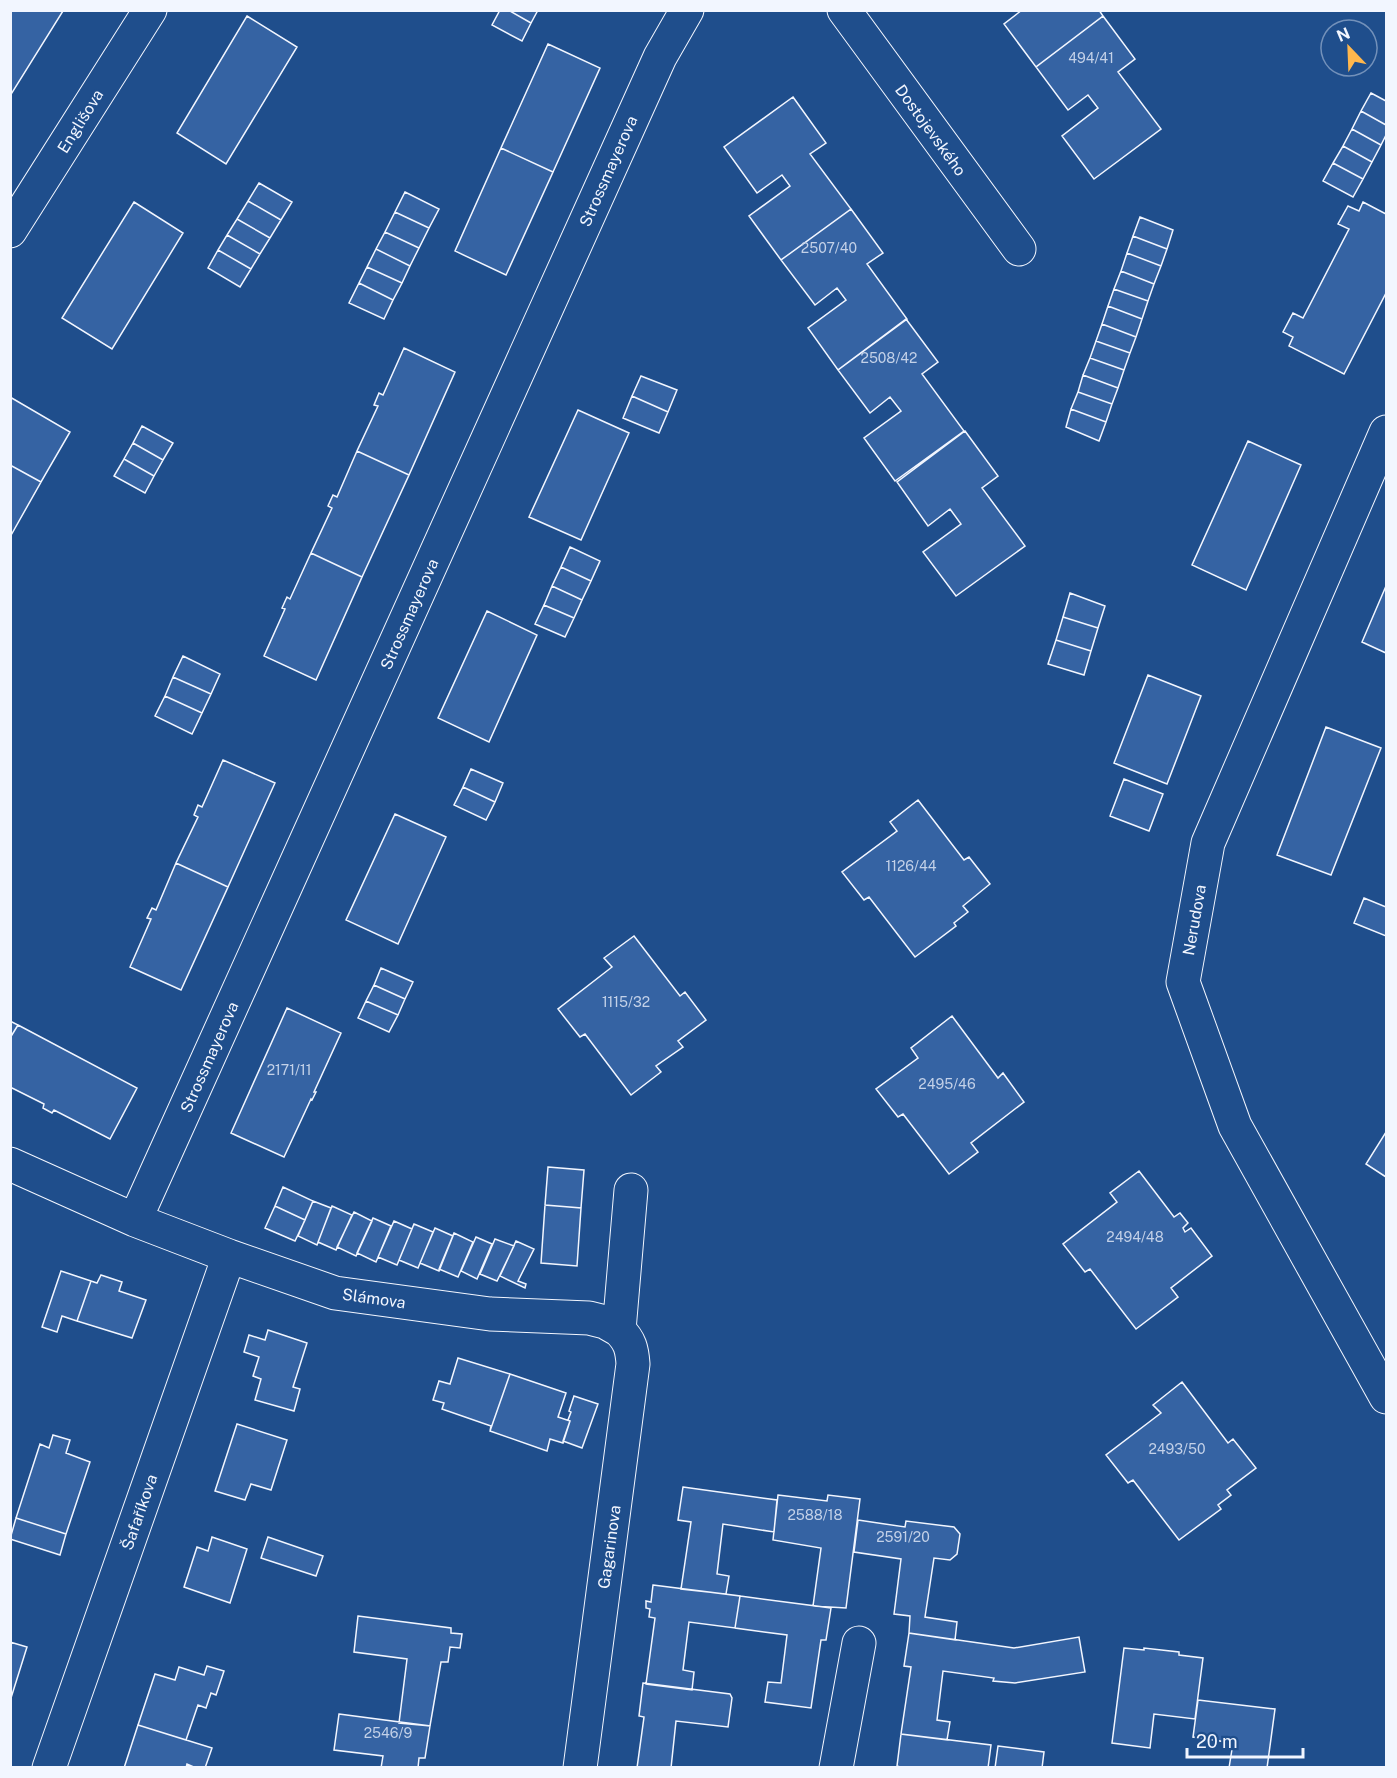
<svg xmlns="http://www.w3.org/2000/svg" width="1397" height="1778" viewBox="0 0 1397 1778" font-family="'Public Sans',sans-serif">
<rect width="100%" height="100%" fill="#1f4e8c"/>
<!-- building -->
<path fill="#3563a3" stroke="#f2f6ff" stroke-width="1.5" d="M10 10 63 11 10 96Z
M500 10H508L531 23 522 41 492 25Z
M508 10H538L531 23Z
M1022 10H1099L1103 16 1036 67 1004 24Z
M247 16 297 47 226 164 177 133Z
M1103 16 1135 59 1118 72 1161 129 1094 179 1062 136 1098 108 1088 95 1068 110 1036 67Z
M548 44 600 68 553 172 501 148Z
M1371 93 1386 101V125L1361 111Z
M793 97 826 143 810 154 851 209 781 260 749 216 790 186 782 175 757 193 724 147Z
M1361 111 1386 125V135L1381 145 1352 129Z
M1352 129 1381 145 1372 162 1343 146Z
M1343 146 1372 162 1363 179 1333 163Z
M501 148 553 172 506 275 455 251Z
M1333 163 1363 179 1353 197 1323 181Z
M259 183 292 202 281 220 248 201Z
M405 192 439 209 429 228 395 212Z
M248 201 281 220 270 238 237 219Z
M134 202 183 233 112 349 62 318Z
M1363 202 1386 214V293L1344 374 1289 346 1293 337 1283 332 1293 313 1303 318 1349 229 1338 224 1348 206 1359 211Z
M851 209 883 253 867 264 907 319 838 370 808 328 846 300 837 288 815 305 781 260Z
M395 212 429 228 419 248 385 232Z
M1140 217 1173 230 1167 249 1133 236Z
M237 219 270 238 260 254 227 235Z
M385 232 419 248 410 266 376 249Z
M227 235 260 254 251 269 218 250Z
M1133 236 1167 249 1161 266 1127 253Z
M376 249 410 266 402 283 367 267Z
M218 250 251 269 240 287 208 268Z
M1127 253 1161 266 1154 284 1121 271Z
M367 267 402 283 393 300 359 283Z
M1121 271 1154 284 1148 301 1114 289Z
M359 283 393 300 384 319 349 303Z
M1114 289 1148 301 1142 319 1108 306Z
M1108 306 1142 319 1136 337 1102 324Z
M906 319 938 362 922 374 964 431 895 481 864 438 901 411 890 397 870 413 838 370Z
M1102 324 1136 337 1130 353 1096 341Z
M1096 341 1130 353 1124 370 1090 358Z
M404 348 455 372 409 475 357 451 378 406 374 405 379 393 383 395Z
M1090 358 1124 370 1118 388 1083 375Z
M1083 375 1118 388 1112 404 1078 392Z
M641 376 677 390 668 412 632 396Z
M1078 392 1112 404 1106 422 1071 409Z
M632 396 668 412 659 433 623 418Z
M10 397 70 432 41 482 10 465Z
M1071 409 1106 422 1099 441 1066 427Z
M578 410 629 433 581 540 529 517Z
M142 426 173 443 163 460 133 443Z
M965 431 998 476 982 488 1025 546 956 596 923 552 961 524 950 509 928 526 897 482Z
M1248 441 1301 465 1246 590 1192 565Z
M133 443 163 460 154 476 124 459Z
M357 451 409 475 362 577 311 553 332 508 328 506 333 495 337 497Z
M124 459 154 476 145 493 114 476Z
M10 465 41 482 10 537Z
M570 547 600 561 591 581 561 567Z
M311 553 362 577 316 680 264 656 285 609 282 608 287 597 290 599Z
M561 567 591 581 582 600 552 586Z
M552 586 582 600 574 618 544 605Z
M1386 586V653L1362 642Z
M1070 593 1105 606 1098 628 1063 617Z
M544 605 574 618 565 637 535 624Z
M487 611 537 635 489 742 438 718Z
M1063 617 1098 628 1091 651 1056 640Z
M1056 640 1091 651 1084 675 1048 664Z
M183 656 220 674 211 694 173 677Z
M1148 675 1201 696 1167 784 1114 763Z
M173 677 211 694 202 713 165 696Z
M165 696 202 713 192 734 155 716Z
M1326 727 1381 748 1331 875 1277 855Z
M223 760 275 783 228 887 176 863 198 817 194 815 198 805 202 807Z
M471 769 503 783 495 802 463 787Z
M1124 779 1163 794 1149 831 1110 816Z
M463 787 495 802 486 820 454 805Z
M918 800 964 860 969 857 990 884 963 906 968 912 954 923 956 926 915 957 869 897 864 900 842 872 897 831 890 822Z
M395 814 446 837 398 944 346 920Z
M176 863 228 887 181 990 130 967 151 919 147 918 152 908 156 910Z
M1364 898 1386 907V936L1354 923Z
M634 936 680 996 685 992 706 1020 678 1041 683 1047 656 1066 661 1072 631 1095 585 1034 580 1037 558 1009 612 967 604 958Z
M381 968 413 982 405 999 374 985Z
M374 985 405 999 398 1015 366 1001Z
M366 1001 398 1015 389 1032 358 1018Z
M287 1008 341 1033 314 1092H316L312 1100 311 1099 284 1157 231 1133Z
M952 1016 998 1078 1003 1073 1024 1102 971 1143 978 1152 949 1174 903 1114 898 1117 876 1089 918 1058 911 1048Z
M10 1021 18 1025 10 1038Z
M18 1025 137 1088 110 1139 54 1110 52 1113 43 1108 44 1104 10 1087V1038Z
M1386 1132V1177L1366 1164Z
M548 1167 584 1170 581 1208 545 1205Z
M1139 1171 1174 1217 1180 1213 1188 1223 1183 1228 1185 1232 1191 1228 1212 1256 1171 1288 1178 1297 1136 1329 1090 1269 1085 1272 1063 1244 1117 1202 1110 1193Z
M283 1187 313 1201 305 1220 275 1206Z
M313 1201 331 1208 317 1245 298 1236Z
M545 1205 581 1208 577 1266 541 1263Z
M275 1206 305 1220 295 1241 265 1228Z
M332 1206 352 1215 336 1250 318 1242Z
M354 1212 372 1221 356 1256 337 1247Z
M373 1218 391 1226 376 1262 357 1253Z
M394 1221 412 1229 397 1265 378 1257Z
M414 1224 433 1232 418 1268 399 1260Z
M435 1228 453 1236 439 1271 420 1263Z
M454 1233 473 1242 458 1277 439 1269Z
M476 1237 492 1244 477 1279 461 1271Z
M495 1239 514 1246 497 1281 480 1274Z
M516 1241 534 1249 518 1281 526 1284 525 1288 500 1276Z
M61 1271 91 1281 77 1321 62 1316 57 1332 42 1327Z
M101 1275 122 1282 119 1291 146 1300 132 1338 77 1321 91 1281 97 1283Z
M268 1330 307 1343 293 1387 300 1389 294 1411 255 1400 261 1379 253 1376 259 1357 244 1352 249 1335 265 1340Z
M458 1358 510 1374 490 1431 491 1426 442 1409 444 1403 433 1400 439 1381 450 1384Z
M510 1374 566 1393 558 1417 570 1421 563 1443 550 1439 547 1451 490 1431Z
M1182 1382 1228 1443 1233 1439 1256 1468 1227 1490 1231 1495 1218 1505 1221 1509 1179 1540 1133 1480 1128 1483 1106 1455 1161 1413 1153 1405Z
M574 1396 598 1404 582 1448 563 1441 570 1421 568 1420 571 1412 569 1411Z
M237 1424 287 1440 271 1490 251 1484 245 1500 215 1491Z
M53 1435 70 1440 66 1453 90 1462 66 1534 16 1518 40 1444 49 1448Z
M683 1487 777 1500 774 1532 723 1524 717 1574 729 1576 726 1594 681 1589 691 1522 678 1520Z
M778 1495 827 1501 828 1495 860 1499 846 1608 813 1606 821 1548 773 1540Z
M16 1518 66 1534 60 1555 10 1539Z
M858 1520 905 1527 906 1521 954 1527 960 1534 957 1554 950 1560 934 1558 925 1617 957 1622 955 1640 909 1633 910 1616 894 1614 901 1559 854 1552Z
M212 1537 247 1549 230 1603 184 1587 197 1547 208 1551Z
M268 1537 323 1556 316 1576 261 1558Z
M653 1585 740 1596 735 1628 689 1622 683 1670 694 1672 692 1690 646 1684 655 1618 649 1617 650 1609 646 1608V1601L651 1602Z
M740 1596 831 1608 826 1640H821L811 1708 765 1702 768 1682 781 1683 787 1635 735 1628Z
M358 1616 451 1628V1633L462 1634 460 1648 450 1647 448 1662H441L430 1726 399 1723 407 1659 354 1652Z
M909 1633 1014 1648 1079 1637 1085 1672 1015 1683 993 1681 994 1678 943 1671 937 1720 950 1722 947 1740 901 1734 911 1667 904 1666Z
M10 1642 27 1647 11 1698H10Z
M1124 1648 1144 1650V1648L1179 1652V1655L1203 1658 1195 1719 1154 1714 1150 1748 1112 1743Z
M207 1666 224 1671 216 1695 211 1693 206 1708 198 1705 186 1740 138 1725 155 1674 175 1680 179 1667 204 1675Z
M643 1683 730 1694 732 1698 728 1727 676 1721 671 1768H637L644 1717 639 1716Z
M1198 1700 1275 1709 1267 1768H1229L1233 1743 1193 1737Z
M339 1714 430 1726 425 1758H419L418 1768H381L383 1756 334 1750Z
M138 1725 212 1748 205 1768H196L187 1764 186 1768H124Z
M901 1734 991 1745 988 1768H903L897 1766Z
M998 1746 1044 1752 1042 1768H995Z"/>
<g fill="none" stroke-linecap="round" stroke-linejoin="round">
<defs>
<path id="minor" d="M844 10 1019 249
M10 231 150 10
M1386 432 1208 843 1183 982 1235 1126 1386 1397
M10 1164 135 1220 229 1256 335 1293 490 1314 589 1318 605 1322 619 1330 631 1190
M135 1220 660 57 687 10
M49 1768 229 1256
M580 1768 633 1364C632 1349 630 1341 619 1330
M836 1768 859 1643"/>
</defs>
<!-- minor casing -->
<use href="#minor" stroke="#f2f6ff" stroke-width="35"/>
<!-- minor -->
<use href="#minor" stroke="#1f4e8c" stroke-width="33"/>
</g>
<g text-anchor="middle" stroke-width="4.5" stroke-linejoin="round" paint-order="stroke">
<!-- number labels -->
<g font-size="14" fill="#c3d1e8">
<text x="1091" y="63">494/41</text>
<text x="829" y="253">2507/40</text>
<text x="889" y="363">2508/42</text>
<text x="911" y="871">1126/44</text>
<text x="626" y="1007">1115/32</text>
<text x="289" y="1075">2171/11</text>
<text x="947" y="1089">2495/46</text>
<text x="1135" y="1242">2494/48</text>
<text x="1177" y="1454">2493/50</text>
<text x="815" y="1520">2588/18</text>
<text x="903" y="1542">2591/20</text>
<text x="388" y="1738">2546/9</text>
</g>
<!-- street labels -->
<g font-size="16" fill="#f2f6ff" stroke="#1f4e8c">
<text transform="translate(80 121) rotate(-58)" y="6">Englišova</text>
<text transform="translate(931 130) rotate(54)" y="6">Dostojevského</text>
<text transform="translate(608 171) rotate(-66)" y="6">Strossmayerova</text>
<text transform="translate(409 614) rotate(-66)" y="6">Strossmayerova</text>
<text transform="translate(1194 920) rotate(-80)" y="6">Nerudova</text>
<text transform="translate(209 1057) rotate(-66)" y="6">Strossmayerova</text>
<text transform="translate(374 1298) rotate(8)" y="6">Slámova</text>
<text transform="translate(139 1512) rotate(-71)" y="6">Šafaříkova</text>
<text transform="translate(609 1547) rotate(-82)" y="6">Gagarinova</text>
</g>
</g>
<!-- border -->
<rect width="1397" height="1778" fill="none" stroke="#f2f6ff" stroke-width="24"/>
<!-- north arrow -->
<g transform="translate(1349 48) rotate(337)"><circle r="28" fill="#1f4e8c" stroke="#7391ba" stroke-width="1.5"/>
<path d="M0-4.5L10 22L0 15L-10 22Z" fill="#ffb74d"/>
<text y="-9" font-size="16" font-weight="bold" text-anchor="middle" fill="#f2f6ff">N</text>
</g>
<!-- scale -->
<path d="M1187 1748v9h116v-9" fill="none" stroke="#f2f6ff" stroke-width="3"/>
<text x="1196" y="1748" font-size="18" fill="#f2f6ff" stroke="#1f4e8c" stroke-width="4.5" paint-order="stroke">20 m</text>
</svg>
